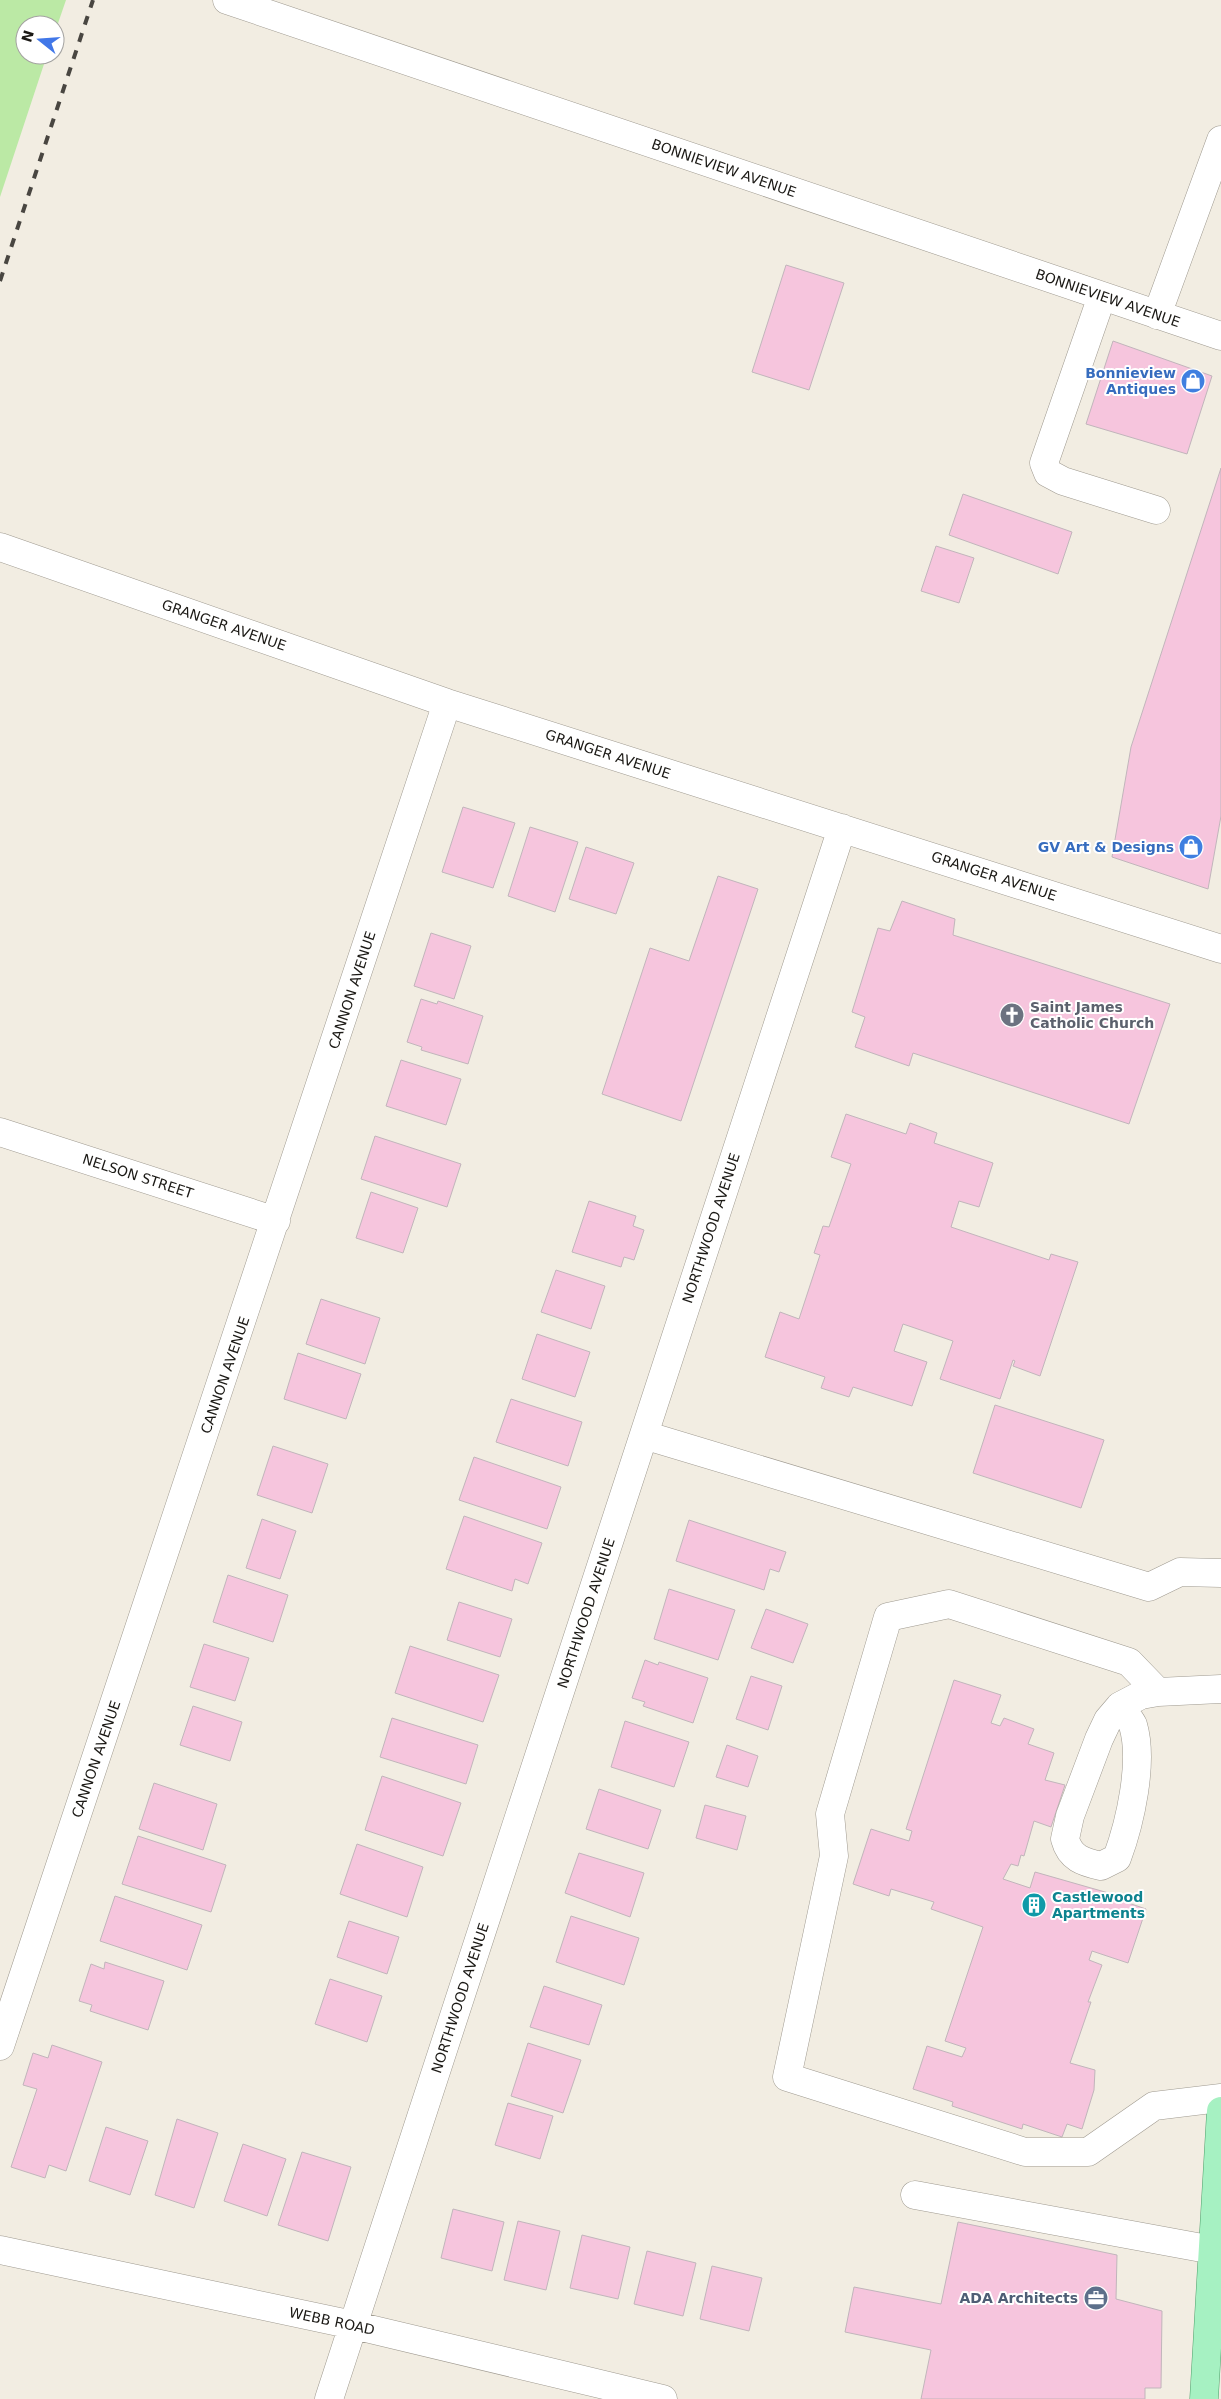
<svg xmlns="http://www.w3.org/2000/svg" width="1221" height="2399" viewBox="0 0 1221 2399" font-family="'DejaVu Sans',sans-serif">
<rect width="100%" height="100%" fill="#f2ede2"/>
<!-- green -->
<path fill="#bbe9a5" d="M0 0H66L55 32V25H25V55H47L0 197Z"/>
<!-- building -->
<path fill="#f6c5dd" stroke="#c1b5bb" d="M786 265 844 283 809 390 752 372Z
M1113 341 1212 376 1187 454 1086 424Z
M1221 468V816L1208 889 1112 857 1131 747Z
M963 494 1072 532 1058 574 949 535Z
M936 546 974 558 959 603 921 591Z
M463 807 515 823 493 888 442 872Z
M530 827 578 842 555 912 508 896Z
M586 847 634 863 616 914 569 899Z
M718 876 758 889 681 1121 602 1094 650 948 689 961Z
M902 901 955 919 953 935 1170 1004 1129 1124 913 1053 909 1066 855 1047 865 1017 852 1012 878 928 890 931Z
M431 933 471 946 454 999 414 986Z
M421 999 437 1004 438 1001 483 1016 468 1064 421 1050 422 1047 407 1042Z
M401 1060 461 1079 446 1125 386 1106Z
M846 1114 906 1134 910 1123 937 1133 934 1143 993 1163 979 1207 959 1201 951 1227 1049 1260 1051 1254 1078 1262 1040 1376 1013 1366 1015 1361 1013 1360 1000 1399 940 1379 953 1341 903 1324 894 1351 927 1362 912 1406 853 1387 849 1397 821 1388 825 1377 765 1357 780 1312 799 1319 820 1255 814 1253 823 1226 829 1227 851 1164 831 1157Z
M375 1136 461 1164 447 1207 361 1179Z
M371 1192 418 1208 403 1253 356 1238Z
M589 1201 636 1216 633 1226 644 1230 634 1260 624 1257 621 1267 572 1252Z
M556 1270 605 1286 591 1329 541 1312Z
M321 1299 380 1318 365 1364 306 1344Z
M537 1334 590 1352 575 1397 522 1379Z
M298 1353 361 1374 346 1419 284 1399Z
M511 1399 582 1422 568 1466 496 1442Z
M995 1405 1104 1440 1081 1508 973 1473Z
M273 1446 328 1464 312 1513 257 1495Z
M474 1457 561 1487 547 1529 459 1500Z
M464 1516 542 1543 528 1584 515 1579 512 1591 446 1569Z
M262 1519 296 1531 280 1579 246 1568Z
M689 1520 786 1552 779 1572 770 1569 764 1590 676 1561Z
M228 1575 288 1595 273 1642 213 1622Z
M669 1589 735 1610 718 1660 654 1639Z
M459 1602 512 1619 500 1657 447 1640Z
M766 1609 808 1624 793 1663 751 1648Z
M204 1644 249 1658 235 1701 190 1687Z
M410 1646 499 1675 483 1722 395 1693Z
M645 1660 658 1665 659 1662 708 1678 693 1723 643 1706 645 1702 632 1698Z
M751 1676 782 1686 768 1730 736 1719Z
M954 1680 1001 1695 991 1723 1000 1726 1004 1718 1034 1729 1028 1744 1054 1753 1045 1780 1065 1785 1051 1827 1034 1821 1024 1856 1021 1855 1018 1866 1011 1864 1003 1879 1030 1888 1035 1872 1112 1894 1111 1897 1146 1909 1128 1963 1092 1951 1089 1960 1102 1965 1088 2002H1091L1070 2063 1095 2070 1094 2090 1082 2129 1067 2124 1062 2137 1023 2124 1022 2129 952 2106 953 2102 913 2089 927 2046 962 2057 966 2048 945 2041 983 1927 931 1909 934 1902 891 1889 889 1896 853 1884 871 1829 909 1841 912 1831 906 1829Z
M193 1706 242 1722 230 1761 180 1745Z
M392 1718 478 1745 466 1784 380 1757Z
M625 1721 689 1742 674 1787 611 1767Z
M727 1745 758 1756 748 1787 716 1777Z
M382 1776 461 1803 443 1856 365 1830Z
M154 1783 217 1804 203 1850 139 1829Z
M599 1789 661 1810 648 1849 586 1829Z
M705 1805 746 1816 737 1850 696 1838Z
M138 1836 226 1865 211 1912 122 1884Z
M357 1844 423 1867 407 1917 340 1894Z
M579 1853 644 1873 630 1917 565 1893Z
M115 1896 202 1925 187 1970 100 1941Z
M571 1916 639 1938 624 1985 556 1962Z
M349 1921 399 1937 387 1974 337 1957Z
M105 1962 164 1981 148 2030 90 2011 92 2005 79 2001 91 1964 104 1969Z
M330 1979 382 1996 367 2042 315 2024Z
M544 1986 602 2005 589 2045 530 2027Z
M528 2043 581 2060 563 2113 511 2096Z
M52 2045 102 2062 66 2171 49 2165 45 2178 11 2167 37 2089 23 2085 33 2053 48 2058Z
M508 2103 553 2116 540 2159 495 2145Z
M177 2119 218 2133 194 2208 155 2195Z
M106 2127 148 2141 130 2195 89 2181Z
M243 2144 286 2159 267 2216 224 2201Z
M302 2152 351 2167 328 2241 278 2225Z
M453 2209 504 2222 492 2271 441 2258Z
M518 2221 560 2231 546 2290 504 2280Z
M958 2222 1117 2255 1116 2299 1162 2311 1161 2388H1145V2399H921L931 2350 845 2332 854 2287 941 2304Z
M582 2235 630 2247 618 2299 570 2288Z
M647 2251 696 2263 683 2316 634 2304Z
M712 2266 762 2278 749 2331 700 2319Z"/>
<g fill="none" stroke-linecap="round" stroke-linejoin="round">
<defs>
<path id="minor" d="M227 0 1221 336
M1102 296 1044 463 1048 473 1063 481 1156 510
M1157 315 1221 140
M0 547 447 703 1221 949
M0 1132 276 1221
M644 1435 1149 1587 1180 1572 1221 1573
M1158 1692 1129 1662 949 1604 888 1617 830 1814 834 1856 787 2077 1025 2152H1088L1154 2106 1221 2098
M1120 1706C1124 1712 1130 1719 1133 1725 1144 1762 1130 1823 1117 1858L1101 1866C1083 1862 1070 1858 1065 1839L1070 1816 1099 1739 1108 1720 1120 1706 1141 1695 1158 1692 1221 1689
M0 2046 447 703
M915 2195 1213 2250
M0 2250 353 2325 663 2399
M329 2399 842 828"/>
<path id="major" d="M1204 2399 1221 2111"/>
</defs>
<!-- minor casing -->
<use href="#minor" stroke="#9f9a90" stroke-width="29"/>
<!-- major casing -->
<use href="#major" stroke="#4f9f6b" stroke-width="29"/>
<!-- minor -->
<use href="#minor" stroke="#fff" stroke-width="28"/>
<!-- major -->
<use href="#major" stroke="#a6f1c2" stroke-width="28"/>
<!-- rail -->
<path stroke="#494641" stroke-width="4" stroke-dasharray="9 9" stroke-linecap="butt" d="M0 281 93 0"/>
</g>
<!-- icons -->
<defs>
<symbol id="shop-disc" viewBox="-11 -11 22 22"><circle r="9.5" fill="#3f7fe0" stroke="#fff"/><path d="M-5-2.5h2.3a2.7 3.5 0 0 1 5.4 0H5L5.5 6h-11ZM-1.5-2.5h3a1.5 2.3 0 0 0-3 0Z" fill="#fff"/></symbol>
<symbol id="church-disc" viewBox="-11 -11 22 22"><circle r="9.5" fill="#6b7280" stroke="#fff"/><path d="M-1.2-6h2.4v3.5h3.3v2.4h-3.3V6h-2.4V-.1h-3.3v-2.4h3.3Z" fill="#fff"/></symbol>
<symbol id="building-disc" viewBox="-11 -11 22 22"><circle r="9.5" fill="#0f9aa8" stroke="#fff"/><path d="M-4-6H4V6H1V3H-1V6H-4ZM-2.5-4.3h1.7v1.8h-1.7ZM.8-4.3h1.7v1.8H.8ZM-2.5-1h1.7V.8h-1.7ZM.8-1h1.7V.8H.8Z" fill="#fff"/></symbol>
<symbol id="office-disc" viewBox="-11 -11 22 22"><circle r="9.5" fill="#5c6f8a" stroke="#fff"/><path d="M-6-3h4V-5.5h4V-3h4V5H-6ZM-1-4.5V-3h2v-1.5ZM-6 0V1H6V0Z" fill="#fff"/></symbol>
</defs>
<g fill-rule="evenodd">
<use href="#shop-disc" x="1179" y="367" width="28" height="28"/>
<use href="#shop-disc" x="1177" y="833" width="28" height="28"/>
<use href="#church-disc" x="998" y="1001" width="28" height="28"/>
<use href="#building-disc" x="1020" y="1891" width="28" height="28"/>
<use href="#office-disc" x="1082" y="2284" width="28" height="28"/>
</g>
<g text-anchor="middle" stroke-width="4" stroke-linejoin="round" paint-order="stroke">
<!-- street labels -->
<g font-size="14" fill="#1b1915" stroke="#fff">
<text transform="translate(724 168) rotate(19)" y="5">BONNIEVIEW AVENUE</text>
<text transform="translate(1108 298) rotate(19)" y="5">BONNIEVIEW AVENUE</text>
<text transform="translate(224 625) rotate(19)" y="5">GRANGER AVENUE</text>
<text transform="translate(608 754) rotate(18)" y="5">GRANGER AVENUE</text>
<text transform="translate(994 876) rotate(18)" y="5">GRANGER AVENUE</text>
<text transform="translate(352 990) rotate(-72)" y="5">CANNON AVENUE</text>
<text transform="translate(138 1176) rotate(18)" y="5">NELSON STREET</text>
<text transform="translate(711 1228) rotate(-72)" y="5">NORTHWOOD AVENUE</text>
<text transform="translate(225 1375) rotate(-71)" y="5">CANNON AVENUE</text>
<text transform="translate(586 1613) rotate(-72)" y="5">NORTHWOOD AVENUE</text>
<text transform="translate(96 1759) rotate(-71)" y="5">CANNON AVENUE</text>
<text transform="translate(460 1998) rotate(-72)" y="5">NORTHWOOD AVENUE</text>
<text transform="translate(332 2321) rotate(12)" y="5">WEBB ROAD</text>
</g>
<!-- shop labels -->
<g font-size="14" font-weight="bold" fill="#366cbe" stroke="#fff" text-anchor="end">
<text x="1176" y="378">Bonnieview<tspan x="1176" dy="16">Antiques</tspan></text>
<text x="1174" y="852">GV Art &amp; Designs</text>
</g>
<!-- worship labels -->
<g font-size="14" font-weight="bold" fill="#5b616d" stroke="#fff" text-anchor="start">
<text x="1030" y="1012">Saint James<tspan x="1030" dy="16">Catholic Church</tspan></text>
</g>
<!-- culture labels -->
<g font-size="14" font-weight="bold" fill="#0d838f" stroke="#fff" text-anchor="start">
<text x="1052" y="1902">Castlewood<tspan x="1052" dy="16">Apartments</tspan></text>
</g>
<!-- service labels -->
<g font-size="14" font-weight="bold" fill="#4e5e75" stroke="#fff" text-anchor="end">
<text x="1078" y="2303">ADA Architects</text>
</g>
</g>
<!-- north arrow -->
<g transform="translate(40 40) rotate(287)"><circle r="24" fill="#ffffff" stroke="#a4a3a1"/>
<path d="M0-4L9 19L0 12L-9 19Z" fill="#4177e8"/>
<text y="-8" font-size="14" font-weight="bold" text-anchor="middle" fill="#1b1915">N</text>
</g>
</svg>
